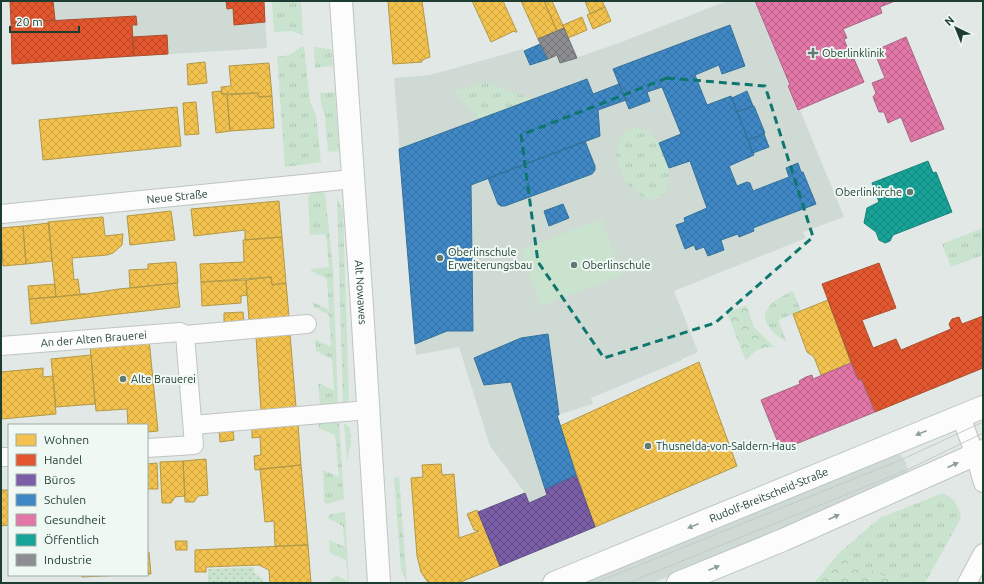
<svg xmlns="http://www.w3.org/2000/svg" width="984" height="584" viewBox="0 0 984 584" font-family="Ubuntu,sans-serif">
<defs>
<pattern id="grass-tufts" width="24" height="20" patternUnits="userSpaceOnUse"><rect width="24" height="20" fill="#c9e3cf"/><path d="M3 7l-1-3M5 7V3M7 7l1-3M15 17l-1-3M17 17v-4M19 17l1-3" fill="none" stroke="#acc4b2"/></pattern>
<pattern id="forest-crowns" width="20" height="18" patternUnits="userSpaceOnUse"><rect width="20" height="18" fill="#c9e3cf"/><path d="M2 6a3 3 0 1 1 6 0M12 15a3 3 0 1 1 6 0" fill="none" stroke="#acc4b2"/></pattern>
<pattern id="garden-dots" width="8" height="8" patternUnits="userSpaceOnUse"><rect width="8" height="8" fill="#c9e3cf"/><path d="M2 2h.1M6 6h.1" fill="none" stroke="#acc4b2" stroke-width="1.8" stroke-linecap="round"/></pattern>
<pattern id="homes-cross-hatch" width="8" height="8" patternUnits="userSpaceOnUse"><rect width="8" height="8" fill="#f2c14e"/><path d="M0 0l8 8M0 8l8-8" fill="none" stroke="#cfa745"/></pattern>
<pattern id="shops-cross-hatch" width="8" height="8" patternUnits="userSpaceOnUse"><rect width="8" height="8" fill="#e4572e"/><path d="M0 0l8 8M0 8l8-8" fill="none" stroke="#b84928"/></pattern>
<pattern id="offices-cross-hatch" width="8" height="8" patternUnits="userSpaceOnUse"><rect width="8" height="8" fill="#7b5ea7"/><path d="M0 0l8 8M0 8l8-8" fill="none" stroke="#5e4b81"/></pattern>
<pattern id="schools-cross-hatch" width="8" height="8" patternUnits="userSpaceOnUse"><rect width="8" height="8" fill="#3f88c5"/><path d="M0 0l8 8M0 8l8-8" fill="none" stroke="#3470a1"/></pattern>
<pattern id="health-cross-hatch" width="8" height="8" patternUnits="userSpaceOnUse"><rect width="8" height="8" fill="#e377a8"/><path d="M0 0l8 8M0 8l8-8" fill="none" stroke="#b76389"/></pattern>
<pattern id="public-cross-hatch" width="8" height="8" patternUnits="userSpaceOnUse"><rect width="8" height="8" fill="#17a398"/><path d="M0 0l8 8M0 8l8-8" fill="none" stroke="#14867d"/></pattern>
<pattern id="industry-cross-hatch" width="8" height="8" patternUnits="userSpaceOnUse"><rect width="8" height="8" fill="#8d8d92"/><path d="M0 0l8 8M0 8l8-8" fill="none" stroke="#737478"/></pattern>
</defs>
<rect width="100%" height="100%" fill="#e2e8e5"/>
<!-- built -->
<path fill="#cfdad5" d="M10 1H264L267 48 12 64Z
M727 1H754L789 85 787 87 797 110H800L844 217 803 232 806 238 674 291 698 352 682 359V360L591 398 593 404 557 415 560 426 576 475 545 489 547 495 529 503 525 493 490 446 459 347 416 355 394 78 430 75 523 49 530 65 557 55 561 63 619 43Z
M891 455H901L906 463 908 473 851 502 652 583H580Z"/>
<!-- grass -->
<path fill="url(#grass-tufts)" d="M272 1H301L303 35 291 31 274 32Z
M301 47H304L310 101 316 115 321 162 285 167 277 57 289 55Z
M314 47 331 49 333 66 315 68Z
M485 82 533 99 479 119 454 91Z
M335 92 339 151 328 152 325 116 321 104 320 93Z
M634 127 646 129 659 143 669 168V177L667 188 662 196 652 200 643 198 626 183 616 157 618 142 624 132Z
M320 191 325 193 333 268 338 404 320 406 318 383 334 390 332 359 316 351 315 339 331 347 329 315 314 307 313 302 329 310 327 279 311 271V269L329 267 326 234 310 235 308 197 311 193Z
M337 198 343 210 349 400 343 405Z
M983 228V255L951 267 942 244Z
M793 291 801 311 778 320 787 342C782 339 776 336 772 331 753 311 776 299 793 291Z
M339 422 344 499 327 504 324 502 323 470 339 477 335 435 319 428V424L321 423Z
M344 423 350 428 351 444 347 461Z
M399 477 407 583 401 569 394 478Z
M943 493C954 498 959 506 961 518L925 583H897L839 553 880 518Z
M345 512 349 583H331V579L337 576 348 581 346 560 330 553 329 540 345 547 343 526 327 518 331 514Z"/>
<!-- forest -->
<path fill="url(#forest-crowns)" d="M746 305 754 327 774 347C760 348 755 349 746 361L727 313Z
M839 553 897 583H814Z"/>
<!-- garden -->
<path fill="url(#garden-dots)" d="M254 567V573L263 579V583H208V569Z"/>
<!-- pitch -->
<path fill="#c9e3cf" d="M601 219 622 275 541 306 520 250Z"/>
<!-- homes -->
<path fill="url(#homes-cross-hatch)" stroke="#b29946" d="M388 1H422L430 57 422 60V62L393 64Z
M472 1H503L517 32H515L514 31 491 42Z
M521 1H544L557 31 538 39Z
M544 1H552L564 28 557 31Z
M585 1H602L605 7 590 14Z
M605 7 611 21 593 29 587 15Z
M582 17 587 30 568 38 563 25Z
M205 62 207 83 188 85 187 64Z
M269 63 272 96 259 97 258 93 222 94 221 87 231 86 229 66Z
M221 91 222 94H227L230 131 216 133 212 92Z
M258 93 259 97 272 96 274 128 230 131 227 95Z
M196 102 199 134 185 135 183 103Z
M177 107 181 146 43 160 39 120Z
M279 201 282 237 245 240V230L194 236 191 209Z
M171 211 175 240 130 245 127 216Z
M103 217 105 236 123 234 122 245 113 253 107 255 72 258 74 280 78 279 80 294H86L56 297 48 222Z
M49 223 52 261 26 264 23 226Z
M23 226 26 264 3 266 1 228Z
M282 237 286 283 272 285 271 277 201 282 200 264 244 262 243 240Z
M176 262 178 283 130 288 129 270 148 269V264Z
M271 277 272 285 286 283 289 317 249 320 246 280Z
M246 280 247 295 241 296V303L202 306 201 282Z
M177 283 180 307 31 324 29 299 86 294 119 289Z
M55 284 56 297 29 299 28 286Z
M828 300 851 363 821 375 814 357 807 352 793 314Z
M243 312 244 321 224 322V313Z
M290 334 296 407 261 410 256 337Z
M149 339 158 431 147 432V425H128L127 409 96 411 90 345Z
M91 355 95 404 56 407 51 359Z
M699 362 737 466 595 527 560 426Z
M43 368V377L53 376 56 414 2 419 1 372Z
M298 425 301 465 255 470 254 456 261 455 260 437 252 438V428Z
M233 429 234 440 220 442 219 431Z
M206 459 208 495 198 496 194 502H185L183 461Z
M183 461 185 496 175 497 171 503H162L160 462Z
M157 463 158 489H147V464Z
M441 464 442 475 454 474 459 538 479 531 474 530 467 514 477 510 500 566 458 583H430L427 581 421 572 417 556 411 478 423 477 422 465Z
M301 465 308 545 275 546 274 521 265 522 260 469Z
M1 490H8L9 525 1 526Z
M175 541H187V550H176Z
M308 545 311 583H270L269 570 259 565 206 567V572H195V550Z
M147 552H149L151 574H147Z
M80 575H123L82 577Z"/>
<!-- shops -->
<path fill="url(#shops-cross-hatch)" stroke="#a94f2f" d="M10 1H53L55 20 11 23Z
M226 1H264L265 22 234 25 233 8 227 9Z
M136 16 137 25H132L134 56 12 64 11 23Z
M167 35 168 54 134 56 132 37Z
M879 263 896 308 862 320 873 348 896 339 901 350 951 329 949 324 952 319 959 317 962 324 983 316V368L875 412 861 379 858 380 822 284Z"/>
<!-- offices -->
<path fill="url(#offices-cross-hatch)" stroke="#5f5484" d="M576 475 595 527 500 566 478 512 525 493 529 503 547 495 545 489Z"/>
<!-- schools -->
<path fill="url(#schools-cross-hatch)" stroke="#357299" d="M730 25 745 66 722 74 719 65 695 75 707 105 731 96 754 155 729 166 737 186 747 182 750 183 753 191 789 177 786 168 798 163 801 172H803L816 204 753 228 754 231 739 237 738 234 721 240 724 250 708 256 704 247 696 250 694 245 685 249 676 225 685 222 684 218 707 208 690 161 669 168 659 143 681 134 662 87 647 92 650 101 629 109 613 69Z
M540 44 548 59 530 65 524 51Z
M587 79 593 94 619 84 626 100 598 110 600 136 471 185 473 331H447L415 344 399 149Z
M747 91 753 106 737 112 732 98Z
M754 106 765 133 748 140 737 112Z
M764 134 769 147 753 153 748 140Z
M585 141 595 166V170L592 174 505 206H501L498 204 488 178Z
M563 204 569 218 549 226 544 211Z
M548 334 559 415H557L576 475 545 489 511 382 484 385 474 358 521 338Z"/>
<!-- health -->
<path fill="url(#health-cross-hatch)" stroke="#a86685" d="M755 1H895L880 7 882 13 843 29 847 38 844 39 847 47 852 60 854 59 864 82 798 110 788 86 790 85Z
M906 37 944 129 911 142 901 117 888 123 884 112H879L873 97 876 93 872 83 885 78 874 51Z
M851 363 858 380 861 379 875 412 781 450 761 400 800 384 799 381 806 377 812 375 813 379Z"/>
<!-- public -->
<path fill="url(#public-cross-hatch)" stroke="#198479" d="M928 161 933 173 936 172 952 212 893 235 890 241 885 243 879 240 876 232 864 223 867 208 879 202 872 183Z"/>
<!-- industry -->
<path fill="url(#industry-cross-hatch)" stroke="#6c7575" d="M564 28 577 58 560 63 557 55 548 59 538 39Z"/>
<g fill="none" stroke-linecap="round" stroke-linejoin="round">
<defs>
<g id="street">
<path id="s1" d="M1 214 353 179"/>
<path id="s2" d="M1 346 180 332 185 335 307 324"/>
<path d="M961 417 975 455 983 483"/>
<path d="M193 425 368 410"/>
<path d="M147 448 194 445 185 335"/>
<path d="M1 457H9"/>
<path d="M967 583 983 553"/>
</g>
<g id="secondary">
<path id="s3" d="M341 1 362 307 379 583"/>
<path id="s4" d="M554 583 983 407"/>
<path d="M678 583 783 540 983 451"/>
</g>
</defs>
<!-- street casing -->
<use href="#street" stroke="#bfc5c2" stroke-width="20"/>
<!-- secondary casing -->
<use href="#secondary" stroke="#bdc6c2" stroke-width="24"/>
<!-- street -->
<use href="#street" stroke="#fbfcfb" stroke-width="18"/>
<!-- secondary -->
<use href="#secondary" stroke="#fbfcfb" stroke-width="22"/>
<!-- tram -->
<path stroke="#c5cac8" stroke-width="1" d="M595 583 903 459 983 422
M628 583 909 469 983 433"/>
</g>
<!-- one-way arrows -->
<defs><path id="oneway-solid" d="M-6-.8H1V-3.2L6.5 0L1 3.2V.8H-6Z"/></defs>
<g fill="#8c9c96">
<use href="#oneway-solid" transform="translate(921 433) rotate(158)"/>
<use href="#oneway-solid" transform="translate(953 465) rotate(-24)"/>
<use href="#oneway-solid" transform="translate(834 517) rotate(-24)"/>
<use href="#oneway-solid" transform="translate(693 526) rotate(158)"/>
<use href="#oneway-solid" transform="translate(714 568) rotate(-22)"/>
</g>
<!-- marked area -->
<path fill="none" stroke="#0f766e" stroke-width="3" stroke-dasharray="8 5" stroke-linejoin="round" d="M667 78 765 86 813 237 715 323 604 358 538 262 521 135Z"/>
<!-- markers -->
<g fill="#637971" stroke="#eff8f3" stroke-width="1.5">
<path d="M811 47h4v4h4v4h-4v4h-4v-4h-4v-4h4z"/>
<circle cx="910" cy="192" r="4"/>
<circle cx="440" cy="258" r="4"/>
<circle cx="574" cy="265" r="4"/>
<circle cx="123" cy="379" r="4"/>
<circle cx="648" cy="446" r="4"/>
</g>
<g text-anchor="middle" stroke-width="4" stroke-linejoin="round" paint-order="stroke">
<!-- poi labels -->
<g font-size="11" fill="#1e3d32" stroke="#eff8f3" text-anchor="start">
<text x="822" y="57">Oberlinklinik</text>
<text x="902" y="196" text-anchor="end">Oberlinkirche</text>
<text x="448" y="256">Oberlinschule<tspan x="448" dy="13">Erweiterungsbau</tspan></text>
<text x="582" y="269">Oberlinschule</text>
<text x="131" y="383">Alte Brauerei</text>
<text x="656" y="450">Thusnelda-von-Saldern-Haus</text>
</g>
<!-- street labels -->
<g font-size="11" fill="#1e3d32" stroke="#eff8f3">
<text dy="4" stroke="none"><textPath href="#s1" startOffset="177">Neue Straße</textPath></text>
<text dy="4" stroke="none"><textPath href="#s3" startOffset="292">Alt Nowawes</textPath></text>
<text dy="4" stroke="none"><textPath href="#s2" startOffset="93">An der Alten Brauerei</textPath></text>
<text dy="4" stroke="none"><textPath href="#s4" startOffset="232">Rudolf-Breitscheid-Straße</textPath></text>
</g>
</g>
<!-- border -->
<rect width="984" height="584" fill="none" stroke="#1e3d32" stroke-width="4"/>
<!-- legend -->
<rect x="8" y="424" width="140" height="152" fill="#eff8f3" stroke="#9bada6"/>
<rect x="16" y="434" width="20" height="12" fill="#f2c14e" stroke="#9bada6"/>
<text x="44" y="444" font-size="12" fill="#1e3d32">Wohnen</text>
<rect x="16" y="454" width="20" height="12" fill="#e4572e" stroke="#9bada6"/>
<text x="44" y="464" font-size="12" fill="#1e3d32">Handel</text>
<rect x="16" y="474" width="20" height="12" fill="#7b5ea7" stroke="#9bada6"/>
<text x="44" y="484" font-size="12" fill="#1e3d32">Büros</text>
<rect x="16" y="494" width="20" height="12" fill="#3f88c5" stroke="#9bada6"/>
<text x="44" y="504" font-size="12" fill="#1e3d32">Schulen</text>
<rect x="16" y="514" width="20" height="12" fill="#e377a8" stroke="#9bada6"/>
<text x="44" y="524" font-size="12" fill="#1e3d32">Gesundheit</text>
<rect x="16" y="534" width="20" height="12" fill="#17a398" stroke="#9bada6"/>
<text x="44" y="544" font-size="12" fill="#1e3d32">Öffentlich</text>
<rect x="16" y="554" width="20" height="12" fill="#8d8d92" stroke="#9bada6"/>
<text x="44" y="564" font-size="12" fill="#1e3d32">Industrie</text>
<!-- north arrow -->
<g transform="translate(956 28) rotate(317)" stroke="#eff8f3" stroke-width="3" paint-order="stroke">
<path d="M0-3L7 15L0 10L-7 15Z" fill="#1e3d32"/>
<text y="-6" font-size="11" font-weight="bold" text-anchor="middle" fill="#1e3d32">N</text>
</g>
<!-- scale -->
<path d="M10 26v6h69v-6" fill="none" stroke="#1e3d32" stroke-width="2"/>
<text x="16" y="26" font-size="12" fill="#1e3d32" stroke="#eff8f3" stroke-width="3" paint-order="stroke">20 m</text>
</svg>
